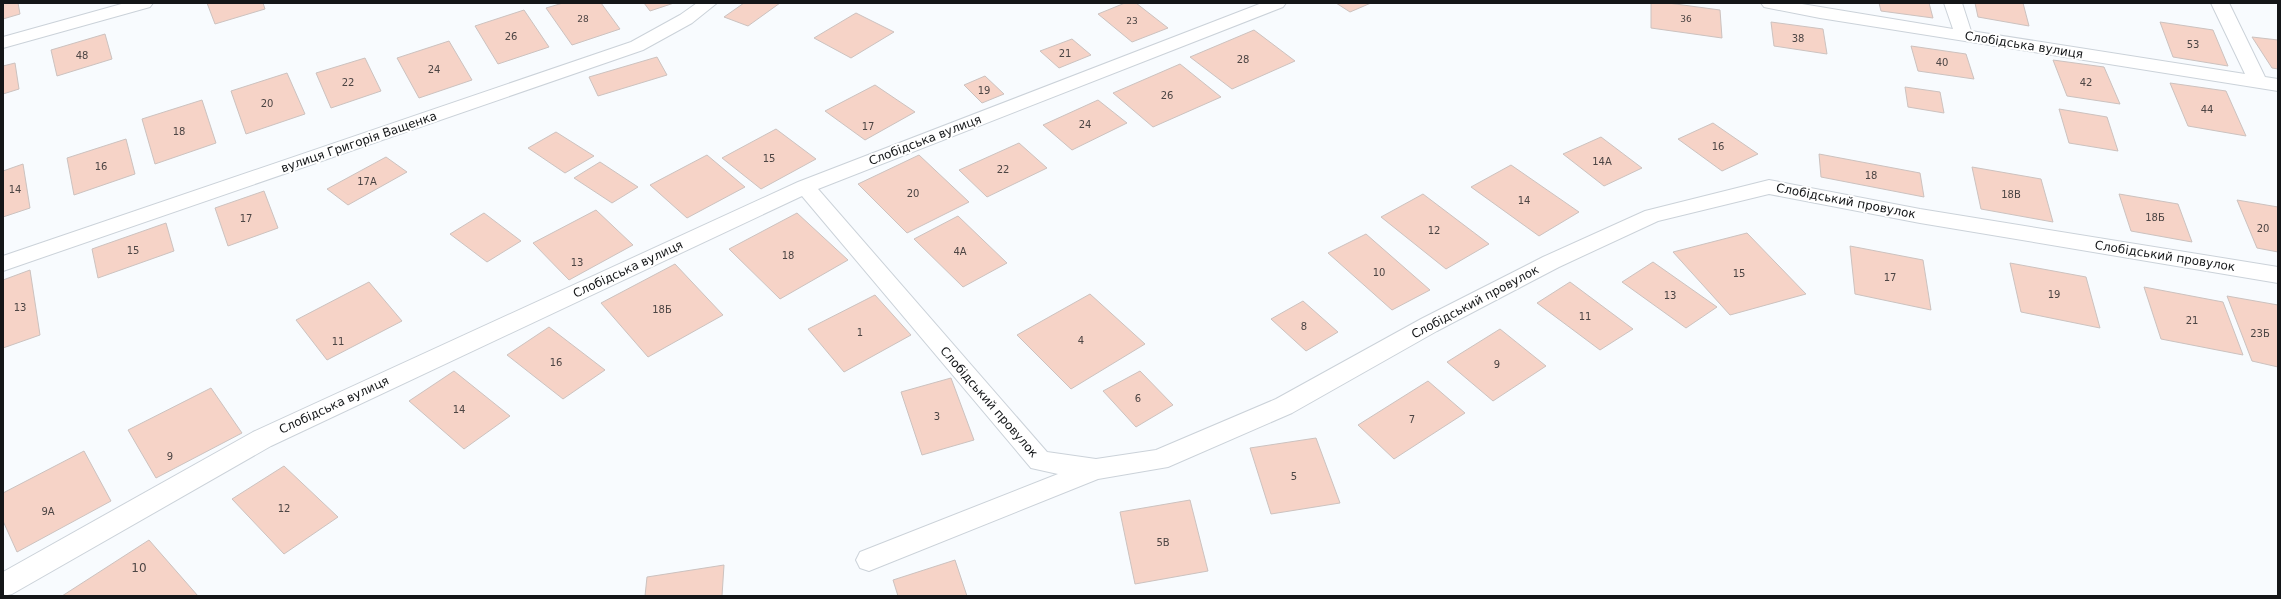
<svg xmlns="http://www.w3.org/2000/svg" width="2281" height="599" viewBox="0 0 2281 599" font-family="'DejaVu Sans',sans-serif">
<rect width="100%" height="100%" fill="#f8fbfe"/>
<!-- building -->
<path fill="#f6d3c7" stroke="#ccc2bf" d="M3 3H18L20 14 3 19Z
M207 3H263L265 9 215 24Z
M563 3H601L620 29 572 45 546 8Z
M644 3H674L650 11Z
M744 3H780L748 26 724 17Z
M1125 3H1136L1168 28 1132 42 1098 14Z
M1336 3H1371L1350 12Z
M1651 3H1668L1720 10 1722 38 1651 28Z
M1879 3H1929L1933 18 1881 11Z
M1975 3H2023L2029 26 1978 17Z
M524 10 549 47 498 64 475 26Z
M856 13 894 32 851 58 814 38Z
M1771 22 1823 29 1827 54 1774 46Z
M2160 22 2213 30 2228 66 2173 57Z
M1254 30 1295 61 1232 89 1190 57Z
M105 34 112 59 57 76 51 50Z
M2252 37 2278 40V69L2272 68Z
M1072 39 1091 55 1059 68 1040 51Z
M449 41 472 80 419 98 397 58Z
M1911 46 1966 54 1974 79 1918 71Z
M657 57 667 75 598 96 589 77Z
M365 58 381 91 331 108 316 73Z
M2053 60 2104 67 2120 104 2067 96Z
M15 63 19 89 3 94V66Z
M1180 64 1221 97 1153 127 1113 93Z
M287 73 305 114 246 134 231 91Z
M985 76 1004 94 982 103 964 85Z
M2170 83 2226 91 2246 136 2188 126Z
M875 85 915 112 865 140 825 111Z
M1905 87 1940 92 1944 113 1908 107Z
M202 100 216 143 155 164 142 119Z
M1098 100 1127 123 1072 150 1043 125Z
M2059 109 2107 117 2118 151 2069 143Z
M1713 123 1758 154 1722 171 1678 139Z
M776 129 816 159 761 189 722 158Z
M556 132 594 156 565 173 528 148Z
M1601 137 1642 168 1604 186 1563 154Z
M126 139 135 174 74 195 67 158Z
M1019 143 1047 168 987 197 959 170Z
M1819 154 1920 173 1924 197 1821 177Z
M707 155 745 187 687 218 650 185Z
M919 155 969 202 907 233 858 184Z
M386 157 407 172 348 205 327 189Z
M600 162 638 187 612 203 574 178Z
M23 164 30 208 3 217V171Z
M1511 165 1579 212 1539 236 1471 187Z
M1972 167 2041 179 2053 222 1981 209Z
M264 191 278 228 228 246 215 208Z
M1423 194 1489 244 1446 269 1381 217Z
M2119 194 2178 204 2192 242 2131 231Z
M2237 200 2278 207V252L2257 248Z
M596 210 633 245 569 280 533 243Z
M484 213 521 241 487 262 450 234Z
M797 213 848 260 780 299 729 249Z
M958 216 1007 263 963 287 914 239Z
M166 223 174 251 98 278 92 249Z
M1747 233 1806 294 1730 315 1673 252Z
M1366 234 1430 290 1392 310 1328 253Z
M1850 246 1923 260 1931 310 1855 294Z
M1653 262 1717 307 1686 328 1622 282Z
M2010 263 2086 277 2100 328 2021 312Z
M675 264 723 315 648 357 601 303Z
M30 270 40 335 3 348V280Z
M369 282 402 321 327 360 296 320Z
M1570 282 1633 329 1600 350 1537 303Z
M2144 287 2223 302 2243 355 2161 339Z
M1090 294 1145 344 1071 389 1017 335Z
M875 295 911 335 844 372 808 329Z
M2227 296 2278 305V367L2252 361Z
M1303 301 1338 332 1306 351 1271 319Z
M549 327 605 370 563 399 507 355Z
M1500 329 1546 366 1493 401 1447 362Z
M454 371 510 416 464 449 409 401Z
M1140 371 1173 405 1136 427 1103 391Z
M951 378 974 440 922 455 901 392Z
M1428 381 1465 413 1394 459 1358 425Z
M211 388 242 433 156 478 128 430Z
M1316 438 1340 503 1271 514 1250 448Z
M84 451 111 501 17 552 3 521V493Z
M284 466 338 517 284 554 232 499Z
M1190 500 1208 571 1135 584 1120 512Z
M149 540 198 596H62Z
M955 560 967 596H898L893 580Z
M724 565 722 596H645L647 577Z"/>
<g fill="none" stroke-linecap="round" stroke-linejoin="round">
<defs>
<path id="minor" d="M125 3H153L150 7 3 48V37Z
M697 3H717L692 23 643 50 3 271V256L631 42 680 15Z
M1262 3H1286L1283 7 818 189 1047 452 1096 459 1156 450 1276 399 1421 319 1543 257 1645 211 1769 180 1920 209 2278 267V283L1920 223 1769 194 1658 221 1559 267 1437 331 1292 413 1168 467 1098 479 869 571 860 568 856 560 860 552 1058 474 1031 468 802 196 271 446 12 594 3 596V572L253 432 798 182Z
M1761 3H1796L1953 29 1944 3H1962L1971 31 2245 74 2211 3H2229L2265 77 2278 79V91L1820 18 1764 7Z"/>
</defs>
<!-- minor casing -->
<use href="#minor" stroke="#cbd2d9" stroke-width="2"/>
<!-- minor -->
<use href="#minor" fill="#fff" fill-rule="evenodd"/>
</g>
<g text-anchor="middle" stroke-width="4" stroke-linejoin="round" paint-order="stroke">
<!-- far-number labels -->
<g font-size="9" fill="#4c4544">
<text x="583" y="22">28</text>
<text x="1686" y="22">36</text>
<text x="1132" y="24">23</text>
</g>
<!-- number labels -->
<g font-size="10" fill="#4c4544">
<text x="511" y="40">26</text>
<text x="1798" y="42">38</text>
<text x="2193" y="48">53</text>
<text x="1065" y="57">21</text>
<text x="82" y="59">48</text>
<text x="1243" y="63">28</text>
<text x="1942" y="66">40</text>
<text x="434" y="73">24</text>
<text x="348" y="86">22</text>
<text x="2086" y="86">42</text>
<text x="984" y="94">19</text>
<text x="1167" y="99">26</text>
<text x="267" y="107">20</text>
<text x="2207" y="113">44</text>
<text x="1085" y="128">24</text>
<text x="868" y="130">17</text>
<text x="179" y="135">18</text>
<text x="1718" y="150">16</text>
<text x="769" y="162">15</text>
<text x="1602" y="165">14А</text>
<text x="101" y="170">16</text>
<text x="1003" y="173">22</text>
<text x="1871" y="179">18</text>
<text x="367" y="185">17А</text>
<text x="15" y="193">14</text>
<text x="913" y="197">20</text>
<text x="2011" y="198">18В</text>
<text x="1524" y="204">14</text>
<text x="2155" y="221">18Б</text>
<text x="246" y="222">17</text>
<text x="2263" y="232">20</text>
<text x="1434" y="234">12</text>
<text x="133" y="254">15</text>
<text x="960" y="255">4А</text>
<text x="788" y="259">18</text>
<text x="577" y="266">13</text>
<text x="1379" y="276">10</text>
<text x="1739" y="277">15</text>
<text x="1890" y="281">17</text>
<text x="2054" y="298">19</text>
<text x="1670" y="299">13</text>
<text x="20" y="311">13</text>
<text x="662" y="313">18Б</text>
<text x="1585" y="320">11</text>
<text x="2192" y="324">21</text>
<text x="1304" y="330">8</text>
<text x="860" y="336">1</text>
<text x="2260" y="337">23Б</text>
<text x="1081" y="344">4</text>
<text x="338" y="345">11</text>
<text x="556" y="366">16</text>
<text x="1497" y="368">9</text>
<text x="1138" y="402">6</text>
<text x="459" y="413">14</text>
<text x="937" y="420">3</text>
<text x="1412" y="423">7</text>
<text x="170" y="460">9</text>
<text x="1294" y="480">5</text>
<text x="284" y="512">12</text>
<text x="48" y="515">9А</text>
<text x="1163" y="546">5В</text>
</g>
<!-- street labels -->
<g font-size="12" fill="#141618" stroke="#fff">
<text transform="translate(2024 45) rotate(9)" y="4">Слобідська вулиця</text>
<text transform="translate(925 140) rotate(-21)" y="4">Слобідська вулиця</text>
<text transform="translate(359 142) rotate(-19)" y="4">вулиця Григорія Ващенка</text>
<text transform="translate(1846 201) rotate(11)" y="4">Слобідський провулок</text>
<text transform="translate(2165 256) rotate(9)" y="4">Слобідський провулок</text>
<text transform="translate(628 269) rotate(-25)" y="4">Слобідська вулиця</text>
<text transform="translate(1475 302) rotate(-28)" y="4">Слобідський провулок</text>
<text transform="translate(989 402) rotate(49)" y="4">Слобідський провулок</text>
<text transform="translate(334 405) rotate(-25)" y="4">Слобідська вулиця</text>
</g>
<!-- near-number labels -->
<g font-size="12" fill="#4c4544">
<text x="139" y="572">10</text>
</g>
</g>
<!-- border -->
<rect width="2281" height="599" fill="none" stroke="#141618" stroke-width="8"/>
</svg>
